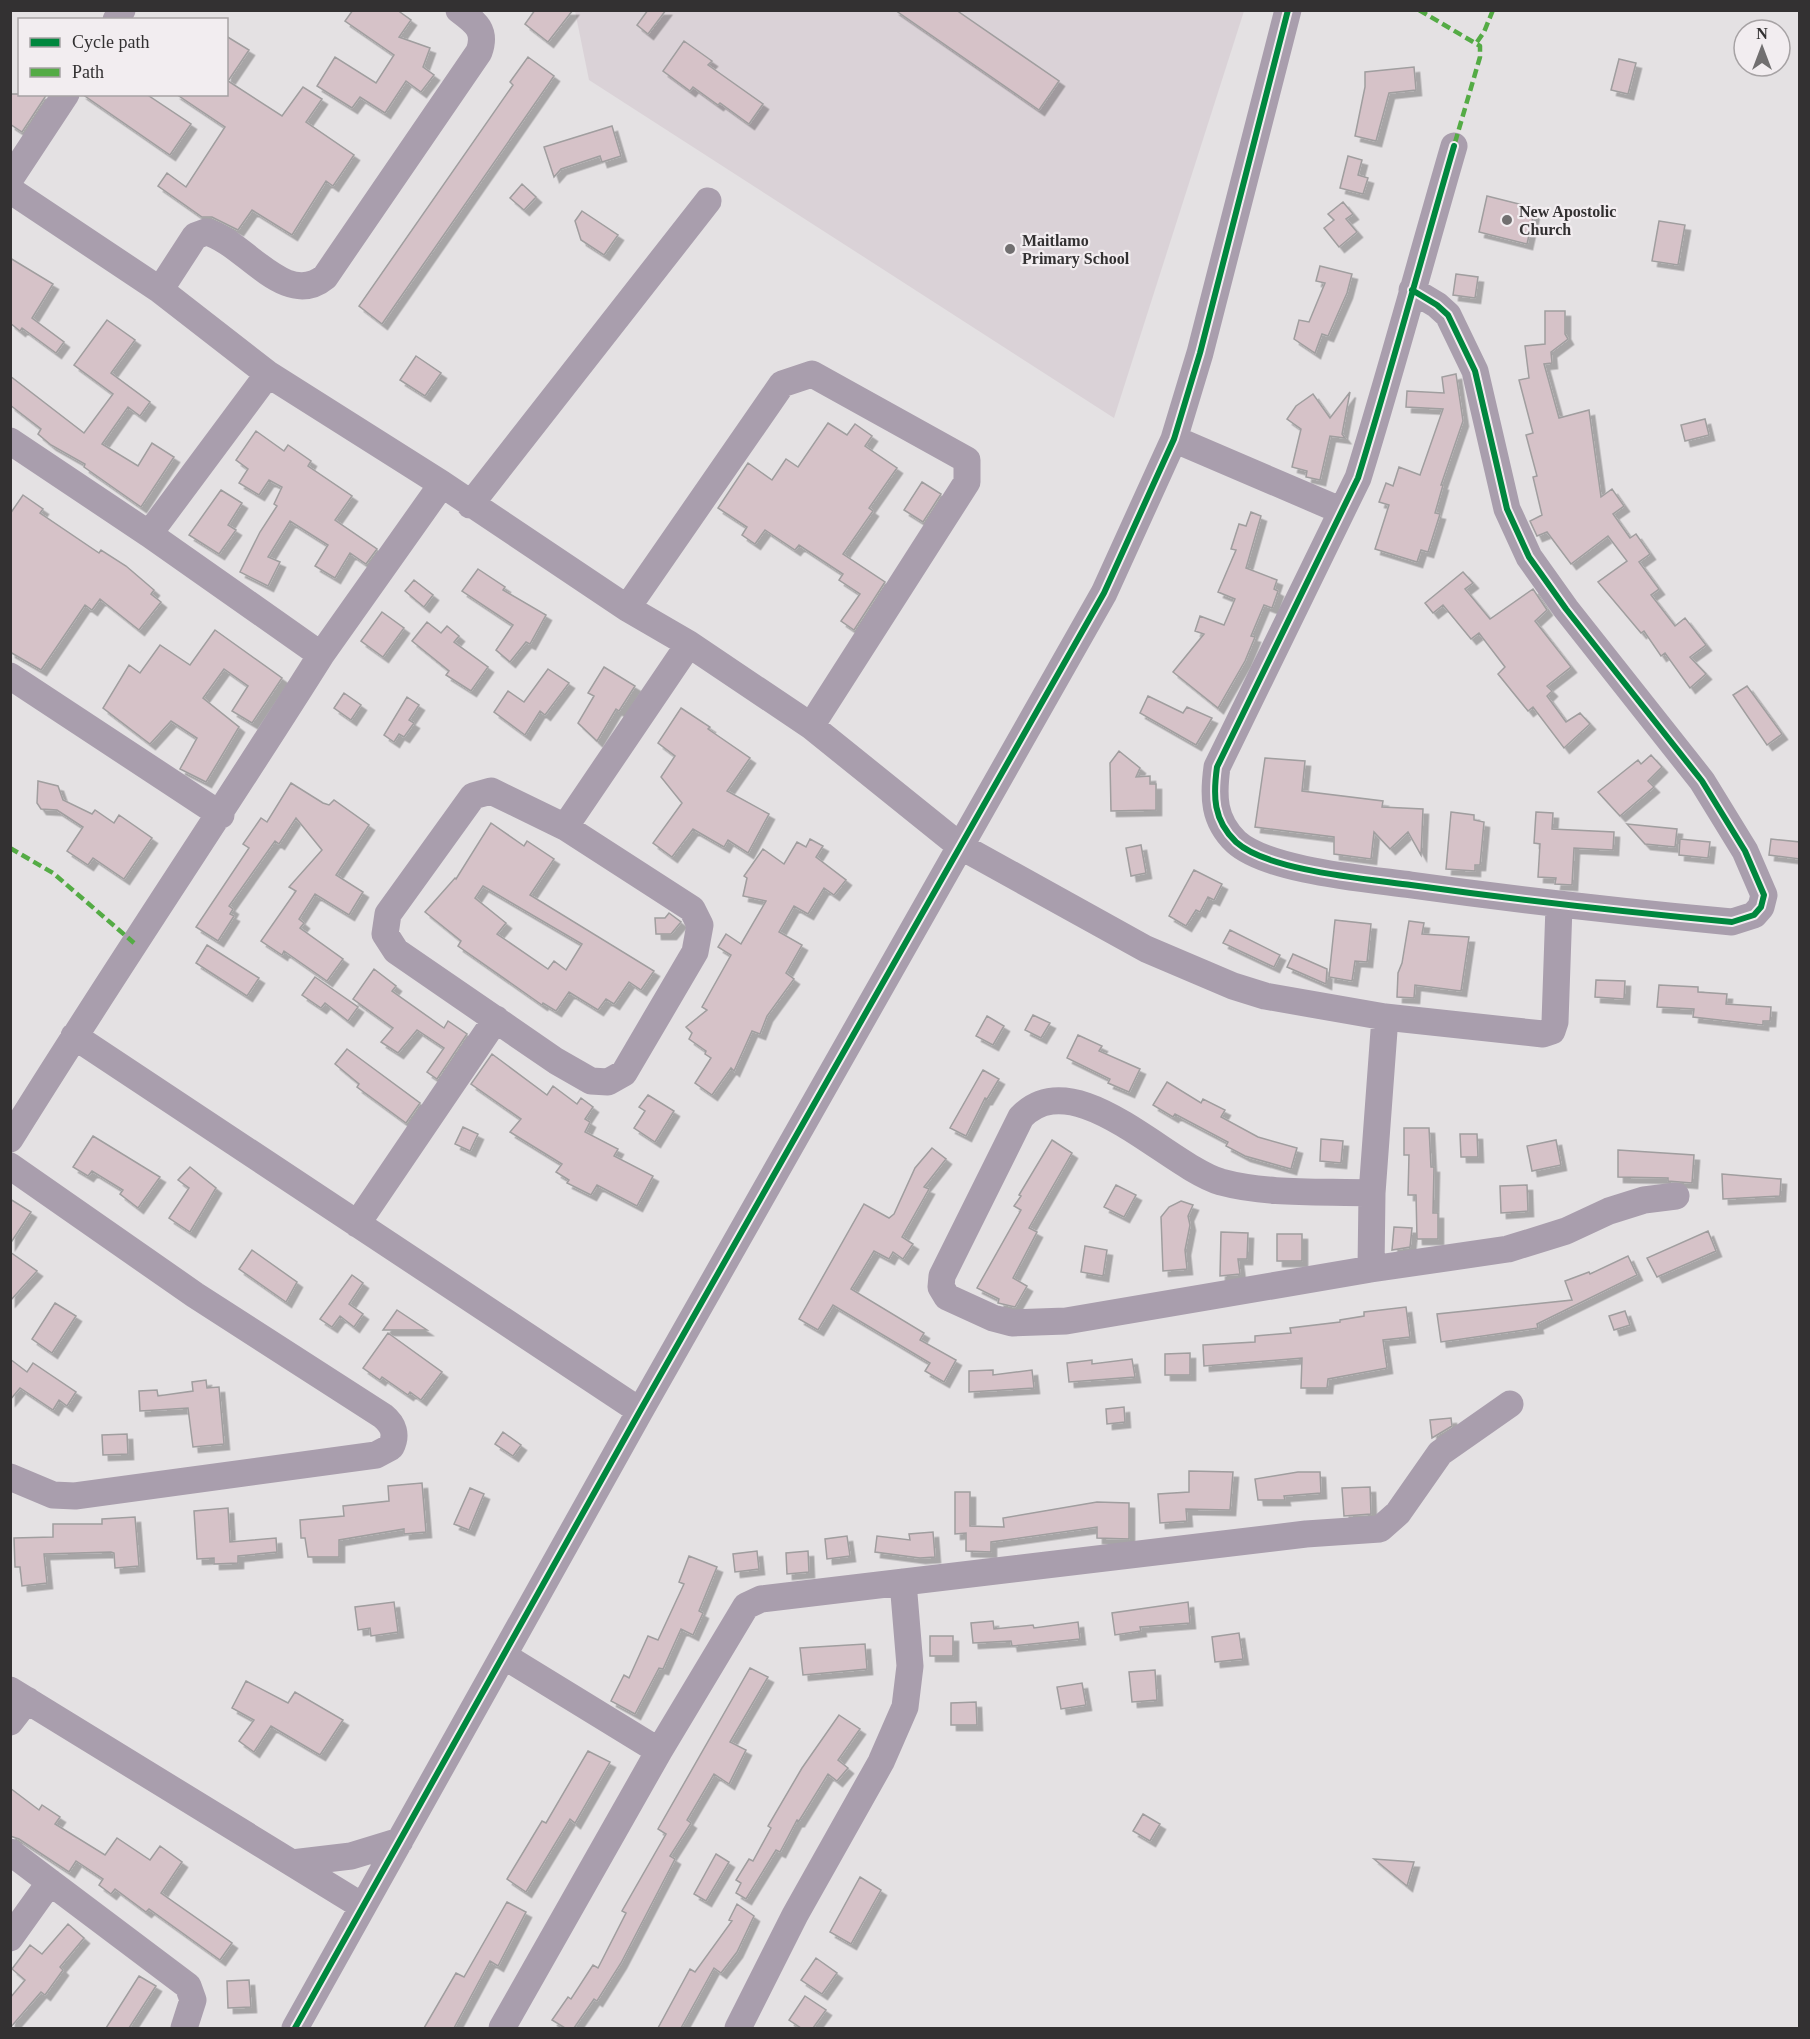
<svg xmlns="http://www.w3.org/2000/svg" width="1810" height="2039" viewBox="0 0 1810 2039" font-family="'Times New Roman',serif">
<defs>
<filter id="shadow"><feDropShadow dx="5.5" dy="5.5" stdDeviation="0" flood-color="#0004"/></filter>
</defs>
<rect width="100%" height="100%" fill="#e4e1e3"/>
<!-- built -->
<path fill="#dad2d7" d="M575 11H1244L1114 418 589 80Z"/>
<!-- building -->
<path fill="#d6c2c8" stroke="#a09e9f" stroke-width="1.5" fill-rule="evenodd" filter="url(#shadow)" d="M353 10H397L411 20 399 37 430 48 423 67 434 75 421 92 406 81 385 113 360 97 352 108 317 86 335 57 376 83 394 55 345 21Z
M535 10H573L548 42 525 24Z
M648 10H666L648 34 637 25Z
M895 10H956L1059 81 1039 110Z
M226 36 249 50 228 81 282 116 303 87 322 99 306 122 354 155 333 186 326 181 292 235 252 210 238 230 212 217H202L158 186 167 173 186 187 225 127 176 94H226Z
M684 41 712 61 708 65 763 104 749 124 720 103 718 105 693 87 690 91 663 71Z
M528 57 554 76 382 324 359 306 513 85 510 82Z
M1619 59 1636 63 1628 94 1611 90Z
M1414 67 1416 90 1389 93 1376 141 1355 136 1365 87V72Z
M10 94H47L22 132 10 124Z
M82 94H146L191 124 170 155Z
M612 126 621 156 602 162 600 156 561 169 554 177 544 147Z
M1348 156 1362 160 1358 175 1368 178 1363 194 1340 188Z
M522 184 536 197 524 210 510 198Z
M1487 196 1535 208 1527 244 1479 232Z
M1343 202 1353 214 1346 219 1357 232 1339 247 1324 228 1334 220 1328 214Z
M582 211 618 235 604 255 581 240 575 221Z
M1659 221 1685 225 1678 265 1652 261Z
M10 258 53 284 32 318 64 342 56 353 22 328 20 331 10 323Z
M1320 266 1352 274 1347 293 1328 336 1322 334 1315 353 1294 339 1299 320 1309 322 1325 283 1316 281Z
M1456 274 1478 277 1475 298 1453 295Z
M1545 311H1565V334L1568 339 1551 352 1552 363 1544 364 1559 418 1589 410 1601 497 1612 489 1624 506 1613 514 1630 538 1636 534 1650 554 1639 562 1659 589 1651 595 1675 626 1685 618 1706 645 1690 657 1706 674 1690 688 1665 653 1661 656 1644 631 1641 633 1598 582 1627 561 1608 536 1571 564 1547 532 1537 536 1530 521 1542 515 1533 477 1537 476 1526 435 1533 433 1519 380 1529 378 1525 346 1545 344Z
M107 320 135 340 111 373 150 402 140 416 128 407 102 444 138 466 152 443 174 457 141 507 84 467 85 464 51 445 38 434 41 429 10 405V376L84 433 113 394 74 365Z
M416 356 441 373 425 396 400 380Z
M1456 374 1463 421 1441 485H1443L1435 513 1440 514 1428 552 1421 550 1417 562 1375 549 1389 505 1379 502 1386 483 1393 486 1399 467 1420 475 1443 409 1406 407 1407 391 1444 393 1442 377Z
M1350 392 1342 434 1345 438 1330 436 1320 480 1306 477 1307 471 1292 467 1301 429 1287 419 1296 406 1313 394 1330 418Z
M1705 419 1709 435 1685 441 1681 425Z
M828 423 847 435 855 424 872 436 865 446 897 468 869 508 873 511 843 554 885 582 854 630 841 621 860 594 839 580 843 574 799 545 795 550 765 530 755 544 742 535 747 527 718 508 748 463 772 480 786 459 798 467Z
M256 431 284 451 288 445 311 461 308 466 352 496 335 520 377 549 366 564 350 553 335 578 315 566 328 545 290 521 268 557 280 562 268 586 240 572 260 532 277 506 274 504 282 487 269 480 259 495 239 483 248 469 236 460Z
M922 482 941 494 923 522 904 510Z
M221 490 242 503 228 525 236 530 219 554 189 535Z
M23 495 43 509 40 513 99 553 101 550 126 566 154 590 151 594 161 602 139 630 100 599 92 610 85 605 41 670 10 652V514Z
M1251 512 1261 516 1246 568 1277 580 1274 589 1278 591 1272 608 1264 605 1251 636 1255 637 1245 661 1218 708 1173 672 1204 634 1195 631 1200 616 1224 625 1235 599 1218 592 1236 550 1231 549 1239 524 1246 526Z
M478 569 505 587 503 590 546 615 530 644 526 642 510 662 496 650 513 625 462 591Z
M1463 572 1473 583 1465 589 1490 619 1533 589 1547 610 1535 621 1571 667 1547 686 1552 691 1547 696 1566 722 1580 713 1590 724 1564 748 1533 707 1528 711 1498 674 1505 667 1479 633 1471 639 1443 605 1433 613 1425 603Z
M414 580 433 595 424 607 405 591Z
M382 612 404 628 383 657 361 641Z
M427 622 441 633 447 626 459 636 454 642 488 667 471 691 446 675 449 671 412 641Z
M215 630 282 678 252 723 232 711 248 686 224 669 203 698 239 727 206 782 180 769 197 738 171 721 150 744 103 708 129 665 140 673 160 645 190 665Z
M604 667 635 686 619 711 616 709 597 741 578 723 594 696 588 693Z
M548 669 569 683 545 715 540 711 525 735 494 712 508 691 524 702Z
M1747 686 1782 734 1767 745 1733 695Z
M344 693 361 705 351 720 334 708Z
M1148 696 1183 713 1187 707 1212 718 1196 745 1140 713Z
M407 697 419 705 409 720 414 723 404 737 399 734 394 742 384 735Z
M681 708 710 727 708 729 750 758 727 791 769 814 748 853 728 840 724 847 693 829 672 857 653 843 682 803 661 777 675 756 658 743Z
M1119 751 1140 768 1136 777 1150 776V784H1156V810L1111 811 1110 763Z
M1651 755 1662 767 1648 781 1654 787 1620 816 1598 792 1638 760 1641 764Z
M1265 758 1305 761 1302 791 1383 801 1382 807 1423 809 1421 855 1408 832 1390 849 1374 832 1371 859 1334 854V837L1255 827Z
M38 781 58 786 63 800 92 814 95 810 114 823 119 815 152 838 124 879 93 858 88 865 67 851 83 827 57 810 41 809 37 803Z
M291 783 323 803 329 805 334 800 369 825 336 875 363 892 349 915 315 894 299 919 304 923 300 928 343 959 327 981 284 951 282 955 261 941 296 891 289 887 322 850 296 818 279 844 275 841 229 906 233 909 230 914 234 916 218 941 196 927 249 848 243 844 261 818 267 822Z
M1451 812 1474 815V820L1484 822 1480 865H1475V871L1446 869Z
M1536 812 1553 813 1552 829 1614 832 1613 850 1574 848 1572 885 1555 884 1556 878 1538 877 1540 844 1534 843Z
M491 823 524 846 527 841 554 859 530 895 654 971 641 990 629 982 614 1004 606 999 598 1010 569 992 556 1011 543 1003 542 1005 458 946 461 941 425 912 455 878 456 879ZM483 886 582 944 566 970 554 961 548 969 497 934 506 923 475 898Z
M1627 824 1677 829 1675 847 1645 844Z
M810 839 823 846 816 857 846 880 834 895 824 888 808 914 794 906 779 932 802 945 786 973 794 979 767 1016 760 1034 752 1031 734 1071 731 1068 712 1095 695 1083 711 1058 705 1054 706 1051 689 1039 692 1033 686 1027 707 1010 702 1007 731 955 718 947 726 934 741 944 766 901 743 896 747 878 744 876 763 849 784 864 797 842 806 847Z
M1680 839 1710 842 1708 858 1679 855Z
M1771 839 1800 842V859L1769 855Z
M1141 845 1146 873 1131 876 1126 848Z
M1194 870 1222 884 1214 900 1208 897 1200 912 1196 910 1186 926 1169 916Z
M669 913 681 922 671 934H656L655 918H665Z
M1335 920 1371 924 1367 962 1355 961 1352 981 1329 977Z
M1409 921 1424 923 1422 934 1469 937 1461 991 1415 985 1414 998 1397 997 1398 973 1402 963Z
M1230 930 1280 955 1274 967 1223 943Z
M207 945 259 978 247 996 196 963Z
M1293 954 1327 969 1326 984 1287 967Z
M374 969 396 986 392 991 444 1028 448 1021 467 1034 437 1079 427 1072 444 1048 417 1030 398 1053 381 1042 393 1028 353 999Z
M315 977 358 1007 348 1021 325 1003 321 1008 302 995Z
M1596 980 1625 981 1624 999 1595 997Z
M1659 985 1698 987V992L1727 994 1726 1004 1771 1007 1770 1021H1763V1025L1693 1017 1694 1009 1657 1007Z
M1033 1015 1050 1023 1041 1038 1025 1030Z
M987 1016 1004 1026 993 1045 976 1036Z
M1078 1035 1102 1046 1099 1051 1140 1069 1129 1092 1108 1083 1110 1079 1067 1058Z
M347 1049 420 1103 406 1123 357 1087 359 1084 335 1064Z
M492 1054 547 1095 553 1086 577 1104 581 1098 593 1107 585 1119 590 1122 585 1132 618 1149 614 1156 653 1176 637 1206 597 1185 591 1195 567 1183 569 1180 556 1172 562 1164 510 1132 521 1119 471 1084Z
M983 1070 999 1079 987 1099 985 1098 966 1136 950 1128Z
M1167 1082 1201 1103 1203 1099 1225 1110 1221 1117 1258 1137 1297 1148 1291 1169 1245 1156 1226 1146 1228 1142 1175 1114 1173 1117 1153 1105Z
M648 1095 674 1111 655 1142 634 1128 645 1111 639 1107Z
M463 1127 478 1134 470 1151 455 1144Z
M1404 1128H1429L1431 1167H1434L1433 1213H1438V1239H1417L1416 1195H1408L1409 1155H1404Z
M1460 1134H1477L1478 1157H1461Z
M93 1136 160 1177 138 1208 120 1194 123 1190 92 1171 88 1176 73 1167Z
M1321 1139 1343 1141 1341 1163 1320 1161Z
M1052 1140 1072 1153 1029 1228 1037 1232 1013 1278 1027 1286 1015 1307 998 1303 999 1299 977 1288 1021 1210 1014 1206 1021 1196 1019 1195Z
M1556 1140 1561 1165 1532 1171 1527 1146Z
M932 1148 946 1159 924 1187 929 1189 902 1237 913 1244 903 1259 893 1252 889 1259 874 1251 851 1289 924 1333 920 1340 956 1360 944 1382 925 1371 930 1363 833 1305 818 1330 799 1319 864 1204 889 1218 894 1214 915 1168Z
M1618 1150 1694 1155 1692 1183 1668 1181V1178L1618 1177Z
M190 1167 216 1188 190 1232 169 1218 189 1188 178 1180Z
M1722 1174 1781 1179 1780 1196 1723 1199Z
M1116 1185 1136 1195 1124 1217 1104 1207Z
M1527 1185 1528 1211 1501 1213 1500 1186Z
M10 1199 31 1212 10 1244Z
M1181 1201 1193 1205 1188 1216 1190 1225 1185 1250 1187 1269 1163 1271 1161 1217 1169 1207Z
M1394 1227 1412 1228 1410 1247 1392 1250Z
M1708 1231 1716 1251 1657 1277 1647 1258Z
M1221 1232 1248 1233 1247 1259H1238L1240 1274 1220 1276Z
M1277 1234H1302V1261H1277Z
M1085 1246 1107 1250 1103 1276 1081 1272Z
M252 1250 297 1282 286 1302 239 1269Z
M10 1252 37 1271 10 1301Z
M1628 1256 1637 1275 1537 1324 1538 1328 1441 1342 1437 1314 1572 1300 1565 1281 1589 1272 1590 1274Z
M352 1275 363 1283 349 1304 363 1314 354 1327 340 1316 332 1327 320 1319Z
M55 1303 76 1316 52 1353 32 1339Z
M1406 1307 1410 1337 1383 1340 1387 1368 1328 1379 1327 1388H1301L1302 1358 1204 1366 1203 1345 1255 1342V1336L1291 1333 1290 1328 1340 1322V1320L1364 1316V1312Z
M397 1310 427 1330H383Z
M1625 1311 1630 1325 1614 1330 1609 1316Z
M388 1333 442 1372 421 1400 410 1392 408 1395 382 1377 380 1380 363 1368Z
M1190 1353V1375H1165V1354Z
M10 1359 27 1372 33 1363 76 1392 67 1406 59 1400 53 1410 20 1388 10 1400Z
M1132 1359 1135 1377 1069 1382 1067 1363 1092 1360V1364Z
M993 1370V1375L1032 1370 1034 1388 969 1392V1371Z
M206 1380 207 1388 219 1387 224 1444 193 1447 188 1408 140 1411 139 1391 157 1390 158 1396 193 1391 192 1382Z
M1124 1407 1125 1422 1107 1424 1106 1409Z
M1451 1418 1452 1426 1432 1438 1430 1420Z
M503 1432 521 1445 513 1456 495 1444Z
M127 1434 128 1454 103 1455 102 1435Z
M1189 1471 1233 1472 1230 1510 1186 1509 1187 1521 1160 1523 1158 1494 1189 1492Z
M1298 1472H1320L1321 1493 1284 1496 1285 1500H1258L1255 1479Z
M422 1483 426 1532 404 1534V1529L339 1540V1557H308L305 1538H301L300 1520 344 1516 343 1506 389 1501 388 1486Z
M1370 1487 1371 1514 1344 1516 1342 1488Z
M470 1488 484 1494 469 1530 454 1524Z
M955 1492H970V1526L1004 1527 1003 1518 1097 1502 1129 1503V1539L1097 1538V1527L991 1542V1552L966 1551V1533L955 1534Z
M228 1508 230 1542 276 1538 277 1552 238 1556V1563L214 1564V1558L197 1559 194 1511Z
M135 1517 139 1566 115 1568 114 1553 111 1552 44 1554 47 1583 22 1586 20 1567H15L14 1538 53 1537V1524H102V1519Z
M933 1532 935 1557 920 1558 875 1552 877 1536 910 1540 909 1534Z
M847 1536 850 1556 827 1559 825 1539Z
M757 1551 759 1569 735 1572 733 1554Z
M808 1551 809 1572 787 1574 786 1553Z
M689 1556 717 1567 699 1611 703 1613 693 1635 681 1629 663 1669 659 1668 635 1714 611 1701 624 1675 629 1678 648 1636 658 1640 684 1584 679 1582Z
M394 1602 398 1632 371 1636 370 1628 358 1630 355 1607Z
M1188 1602 1190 1623 1140 1627 1141 1631 1115 1635 1112 1613Z
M993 1621 994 1629 1033 1625 1034 1628 1078 1622 1080 1639 1012 1646 1011 1641 973 1643 971 1623Z
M1239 1633 1243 1659 1215 1662 1212 1637Z
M930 1636H953V1656H930Z
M865 1644 867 1669 803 1675 800 1648Z
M750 1668 768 1677 730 1742 746 1750 729 1784 714 1774 687 1820 691 1823 670 1856 675 1859 621 1963 597 2001 594 1999 574 2028H565L552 2020 568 1997 571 1999 593 1965 598 1968 626 1913 622 1911 666 1834 658 1829Z
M1155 1670 1157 1700 1132 1702 1129 1672Z
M246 1681 288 1703 295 1692 343 1720 320 1755 271 1726 254 1752 239 1741 254 1720 232 1708Z
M1082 1683 1086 1705 1061 1709 1057 1687Z
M976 1702 977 1725H951V1703Z
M839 1715 860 1729 838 1760 848 1768 837 1781 828 1774 799 1821 797 1820 780 1852 776 1850 746 1899 736 1893 741 1883 736 1880 749 1859 753 1861 771 1828 768 1826 802 1768Z
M588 1751 610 1762 575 1823 570 1819 526 1892 507 1879 542 1821 546 1823Z
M10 1788 39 1810 42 1805 60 1817 55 1824 105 1855 117 1838 150 1860 160 1846 182 1862 161 1893 232 1943 220 1960 149 1909 146 1912 115 1889 111 1894 99 1885 103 1879 76 1861 69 1872 19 1839 10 1836Z
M1143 1814 1160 1824 1150 1841 1133 1831Z
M716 1854 729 1862 706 1901 694 1894Z
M1374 1859 1414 1862 1407 1886Z
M860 1877 881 1890 851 1944 830 1932Z
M507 1902 526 1912 498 1966 490 1961 454 2028H424L456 1973 464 1977Z
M737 1904 754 1916 737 1952 721 1973 714 1968 681 2028H658L690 1969 695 1972 732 1921 729 1920Z
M68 1924 84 1938 60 1967 63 1970 45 1995 41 1992 10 2028V1998L25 1980 12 1969 30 1945 42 1954Z
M816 1958 837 1973 822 1994 801 1980Z
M139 1976 156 1986 129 2028H106Z
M249 1980 251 2007 228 2008 227 1981Z
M805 1996 826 2010 813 2028H801L789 2020Z"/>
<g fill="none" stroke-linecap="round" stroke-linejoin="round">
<!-- minor -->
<path stroke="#a99ead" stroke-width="27" d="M116 20 122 10
M10 179 66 94
M10 190 160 290 268 374 442 484 627 608 689 644 811 726 960 846 1146 949 1233 986 1265 996 1385 1017 1543 1034 1552 1031 1555 1022 1559 906
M160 290 195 236 206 232C244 241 285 310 325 277L479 52C487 30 475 22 459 10
M1412 290 1437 305 1448 315 1475 371 1507 509 1529 557 1566 609 1702 781 1745 851 1764 895 1761 907 1754 915 1732 922C1625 912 1518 900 1411 885 1368 879 1268 871 1236 842 1213 820 1213 796 1217 767L1358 478C1392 368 1422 256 1454 146
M1174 439 1342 511
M10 441 149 534 321 655C219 817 111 976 10 1139
M470 505 708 201
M149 534 268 374
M627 608 782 384 812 374 967 460V482L811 726
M321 655 442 484
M10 676 221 815
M565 827 491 791 473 796 388 914 385 934 396 951 556 1061 591 1081 608 1082 624 1073 695 952 700 925 692 909 565 827 689 644
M74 1036 640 1411
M10 1166 195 1295 383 1416C394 1425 397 1435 391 1447L376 1455 75 1496 53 1495 10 1477
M1372 1193C1323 1191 1269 1195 1221 1182 1167 1166 1075 1061 1021 1117L942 1276 941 1287 947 1297 993 1318 1012 1323 1066 1321 1371 1269 1508 1249 1566 1231 1609 1211 1644 1200 1676 1196
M357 1224 496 1019
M1371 1269 1372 1193 1385 1017
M504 1656 659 1751
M10 1690 362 1906
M10 1722 27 1700
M10 1852 188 1986 193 2000 184 2028
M292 1863 351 1856 400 1841
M10 1938 50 1882
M295 2028 640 1411 1104 593 1174 439 1200 353 1288 10
M502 2028 659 1751 746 1606 761 1599 1306 1534 1380 1529 1398 1513 1440 1453 1510 1404
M738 2028 795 1915 881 1762 905 1707 910 1666 903 1582"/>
<!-- quiet -->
<path stroke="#54ab45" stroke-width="4.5" stroke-dasharray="9 4.5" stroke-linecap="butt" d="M1419 10 1480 46V57L1454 146
M1477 42 1484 32 1493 10
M10 848 53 873 134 943"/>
<defs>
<path id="cycleway" d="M1412 290 1437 305 1448 315 1475 371 1507 509 1529 557 1566 609 1702 781 1745 851 1764 895 1761 907 1754 915 1732 922C1625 912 1518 900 1411 885 1368 879 1268 871 1236 842 1213 820 1213 796 1217 767L1358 478C1392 368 1422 256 1454 146
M295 2028 640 1411 1104 593 1174 439 1200 353 1288 10"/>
</defs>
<!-- cycleway casing -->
<use href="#cycleway" stroke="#f2edf0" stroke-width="10"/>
<!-- cycleway -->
<use href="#cycleway" stroke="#00873e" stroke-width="6"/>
</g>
<!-- markers -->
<g fill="#716f70" stroke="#f2edf0" stroke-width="2">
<circle cx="1507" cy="220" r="6"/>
<circle cx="1010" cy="249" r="6"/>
</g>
<g text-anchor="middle" stroke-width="4.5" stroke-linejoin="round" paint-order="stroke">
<!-- poi labels -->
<g font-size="16" font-weight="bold" fill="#333132" stroke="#f2edf0" text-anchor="start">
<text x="1519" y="217">New Apostolic<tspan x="1519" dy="18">Church</tspan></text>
<text x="1022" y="246">Maitlamo<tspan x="1022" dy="18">Primary School</tspan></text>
</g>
</g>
<!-- border -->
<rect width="1810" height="2039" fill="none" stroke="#333132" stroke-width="24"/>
<!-- legend -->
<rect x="18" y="18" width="210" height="78" fill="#f2edf0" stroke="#a6a2a4" stroke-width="1.5"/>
<rect x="30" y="38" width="30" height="9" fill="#00873e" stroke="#a6a2a4" stroke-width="1.5"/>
<text x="72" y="48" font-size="18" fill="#333132">Cycle path</text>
<rect x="30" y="68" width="30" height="9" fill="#54ab45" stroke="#a6a2a4" stroke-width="1.5"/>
<text x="72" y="78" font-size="18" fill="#333132">Path</text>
<!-- north arrow -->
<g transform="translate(1762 48)"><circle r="28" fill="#f2edf0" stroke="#a6a2a4" stroke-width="1.5"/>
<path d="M0-4.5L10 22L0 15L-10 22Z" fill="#716f70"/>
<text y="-9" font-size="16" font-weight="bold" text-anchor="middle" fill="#333132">N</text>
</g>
</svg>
